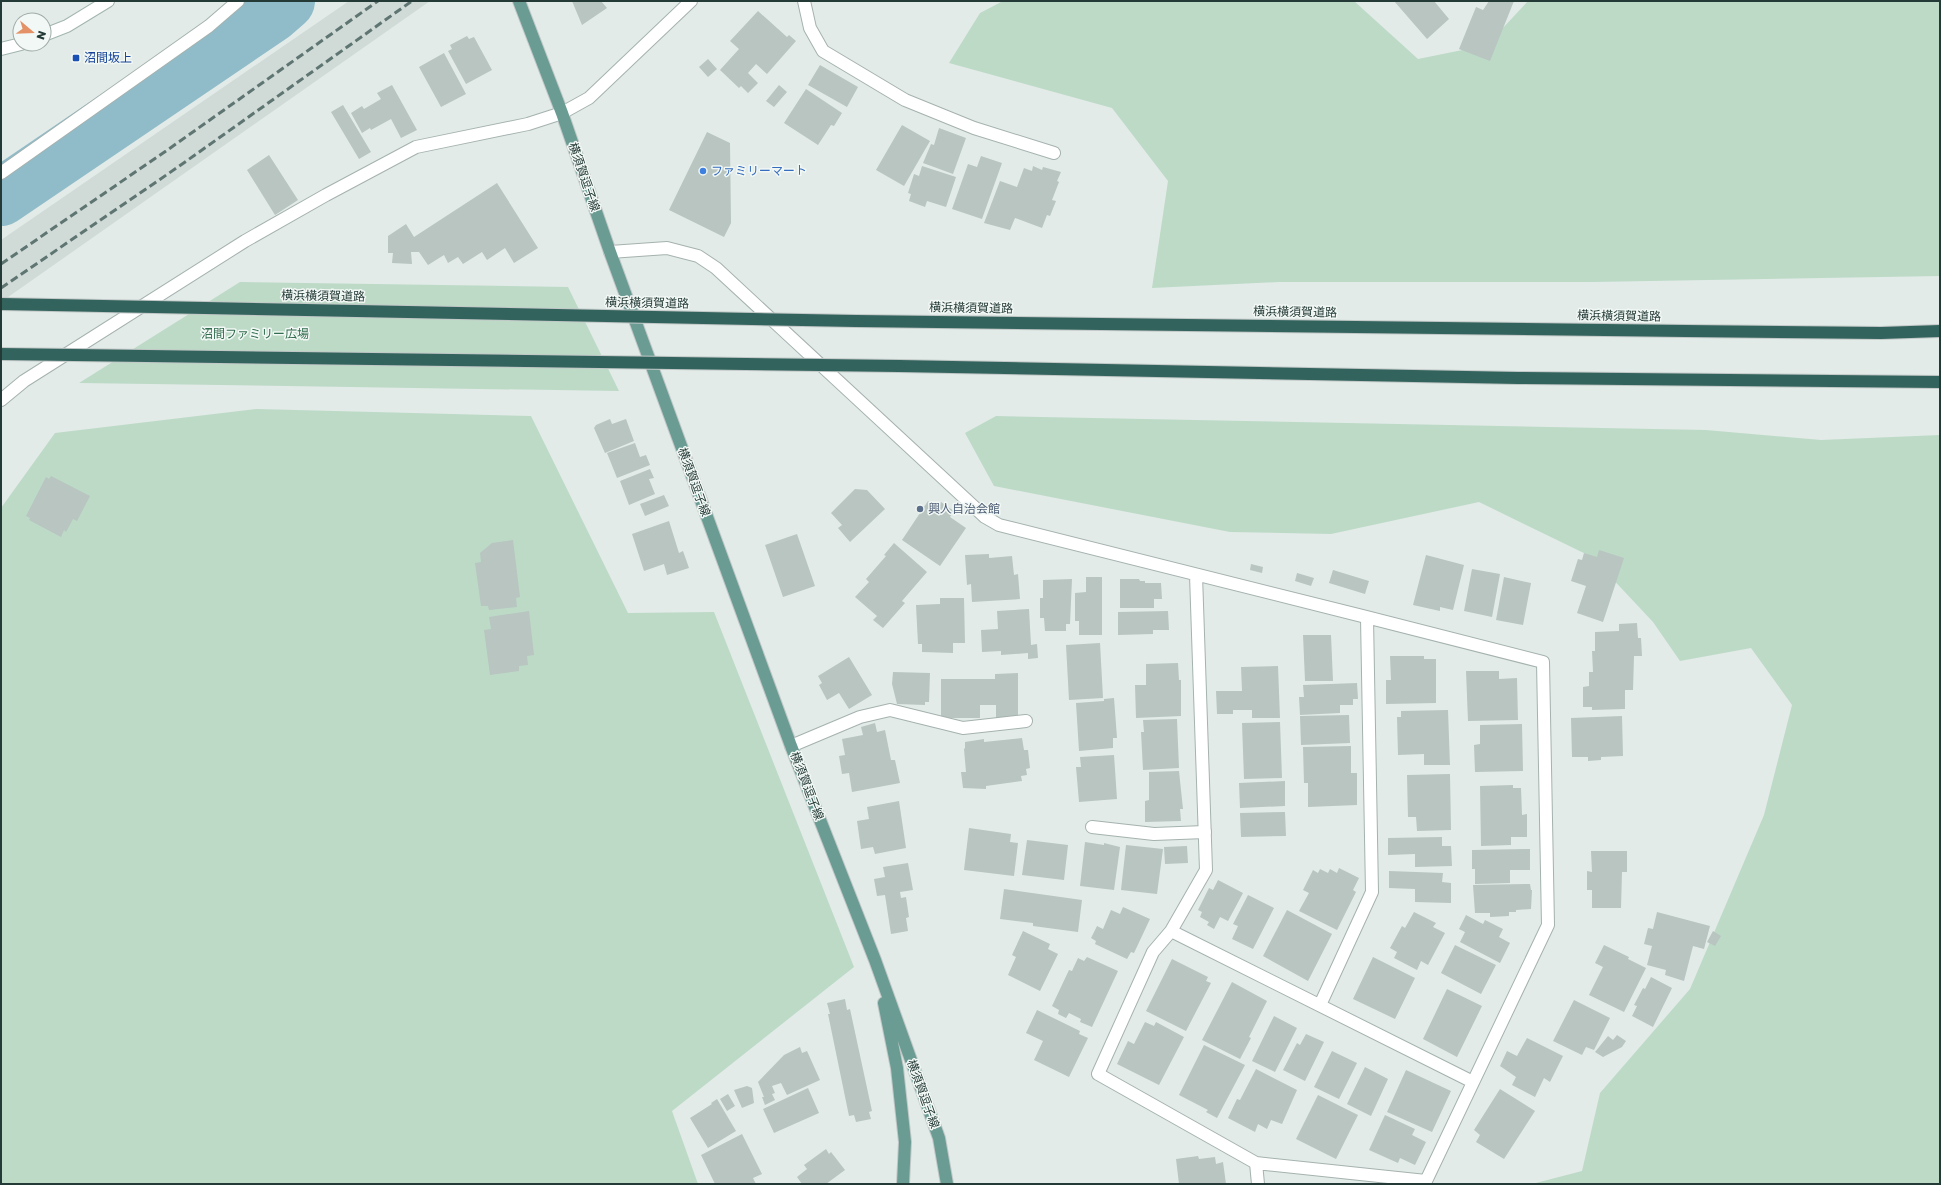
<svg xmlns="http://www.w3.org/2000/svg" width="1941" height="1185" viewBox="0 0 1941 1185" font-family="'Golos Text','Noto Sans JP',sans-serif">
<rect width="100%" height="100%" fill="#e2ebe8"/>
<!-- built -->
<path fill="#d0dad7" d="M349 1H430L1 302V240Z"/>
<!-- green -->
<path fill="#bddac7" d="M1003 1H1354L1418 59 1487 45 1528 1H1940V276L1593 282H1279L1152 288 1168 181 1112 108 949 63 980 13Z
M240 282 568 287 619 391 79 383Z
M257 409 531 416 628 613 714 612 854 967 672 1111 698 1184H1V508L55 433Z
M996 416 1706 430 1821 440 1940 435V1184H1532L1582 1171 1600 1093 1690 989 1764 815 1792 705 1751 648 1680 661 1653 622 1592 557 1479 502 1331 534 1230 532 994 486 965 433Z"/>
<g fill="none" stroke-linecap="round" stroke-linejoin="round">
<!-- river -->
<path stroke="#90bcca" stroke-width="58" d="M1 197 271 14 286 1"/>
</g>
<!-- building -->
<path fill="#b8c5c1" d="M572 1H601L607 8 582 25Z
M1394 1H1434L1449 19 1427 39Z
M1489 1H1514L1490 61 1459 49 1476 7 1483 10Z
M758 11 787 37 789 35 796 41 767 74 756 64 748 73 758 83 748 93 741 86 739 88 720 70 739 49 730 41Z
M467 36 469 39 474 37 492 70 466 84 448 51 452 49 450 45Z
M444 53 466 94 441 107 419 67Z
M708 59 717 69 708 77 699 67Z
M820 65 858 87 847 107 808 85Z
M392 85 417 130 401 138 391 119 371 130 370 128 362 133 351 113 362 106 364 109 381 99 377 93Z
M779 85 787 92 774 107 766 101Z
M806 89 842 113 834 126 831 125 818 145 784 123Z
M343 105 371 152 359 159 331 112Z
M902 125 930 141 904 186 876 170Z
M939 128 966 138 953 174 923 163 931 144 934 145Z
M707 132 730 143 731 223 724 237 669 210Z
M269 155 298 200 275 215 247 170Z
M981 156 1002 163 982 219 952 209 968 164 977 167Z
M922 166 956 177 946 207 927 201 925 207 909 201 911 194 908 193 914 174 919 176Z
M1033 166 1042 170 1043 167 1061 172 1057 181 1059 182 1052 200 1056 201 1050 216 1047 215 1042 228 1015 218 1010 230 984 223 1000 181 1017 187 1024 168 1032 171Z
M497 183 538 248 514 263 505 248 487 260 482 252 463 264 458 257 448 263 444 255 428 265 419 252H411L412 264 392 263 393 253H388V236L406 224 414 237Z
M610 419 612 424 626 419 634 441 605 453 594 428 596 425Z
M635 443 640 457 646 455 650 465 617 478 607 453Z
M650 469 654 478 649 479 655 494 629 505 620 481Z
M51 476 90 496 77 521 73 519 66 532 64 530 61 537 29 520 30 518 26 516 46 477 49 479Z
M855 489 867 490 885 509 850 542 838 528 842 525 831 513Z
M664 495 669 506 645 516 640 504Z
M928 501 937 508 941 502 954 511 950 517 966 528 940 566 902 540Z
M669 521 679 553 683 551 689 568 667 575 664 564 644 571 632 534Z
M797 534 815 586 783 597 765 545Z
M513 540 520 597 516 598 517 607 489 610 488 606H481L475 563 481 562 480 553 492 543Z
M894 543 927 572 902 601 905 603 883 628 873 620 877 616 855 597 869 582 866 579 886 556 884 555Z
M1599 550 1624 558 1603 622 1577 613 1586 586 1571 581 1578 559 1582 560 1584 553 1597 557Z
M989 554V558L1012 556 1014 575 1018 574 1020 599 972 602 971 584 967 585 965 555Z
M1426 555 1464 565 1453 610 1440 607V611L1413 605Z
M1251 564 1263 567 1262 573 1250 570Z
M1472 569 1500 574 1492 617 1464 611Z
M1333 570 1369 581 1365 594 1329 583Z
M1297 573 1314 578 1311 586 1295 581Z
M1086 577H1102V635H1079V621H1075V593L1086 592Z
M1504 577 1531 583 1523 625 1496 620Z
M1072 579 1070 624H1066V631H1045L1044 618H1040V598H1043V580Z
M1120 579H1139L1140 581H1145V583H1161L1162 599H1154V608H1120Z
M940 598H964L965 643H953V653L922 652V644H918L916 605 940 604Z
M1029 609 1031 645 1037 644 1038 658 1028 659V653L1001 655V651L982 652 981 630 998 629 997 611Z
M529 611 534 655 527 656 528 665 519 666V671L490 675 484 630 491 629 489 617Z
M1168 611 1169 630H1153V634L1118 635V612Z
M1637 623 1638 638H1641L1642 656H1634L1633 690H1625V709L1592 710V707H1583V687L1589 686V672H1593L1592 651H1595V632L1619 631V624Z
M1303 635H1331L1333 681H1305Z
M1100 643 1103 698 1069 700 1066 645Z
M1390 656H1424V659H1436V703L1386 704V680H1391Z
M849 657 872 695 849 709 839 693 827 700 819 685 822 683 818 676Z
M1178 663 1179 680H1181V716L1136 718 1135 685H1146V664Z
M1278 666 1280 718H1252V710H1233V714H1217L1216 691H1242L1241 667Z
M1466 671H1499V679L1517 678 1518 720 1468 721Z
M893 672 930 673 929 702H925V705L897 704 892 684Z
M1018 673V718H996V705H980V718H941V679H995V674Z
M1357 683 1358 699H1353V705H1340V713L1300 715 1299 697H1304L1303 685Z
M1114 698 1117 738H1113V748L1079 751 1076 703 1104 701V699Z
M1448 710 1450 765H1424V754L1398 755 1397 717H1401V711Z
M1349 715 1350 743 1301 745 1300 716Z
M1622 716 1623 756 1601 757V760L1588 761V757H1572L1571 718Z
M1177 719 1179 768 1143 770 1141 732H1144L1143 720Z
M1280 722 1282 778 1244 779 1242 723Z
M875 723 877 732 885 730 891 760H895L900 783 852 792 849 773 842 774 839 756 845 755 842 739 863 735 861 727Z
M1522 724 1523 771 1475 772 1474 745 1480 744V725Z
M1022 738 1024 750H1028L1030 768 1026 769 1027 775 1021 776 1022 781 986 786V789L963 788 961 772H966L964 749 965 748V742L984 739V742Z
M1351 746V773H1357V805L1308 807V783H1304L1303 747Z
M1114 755 1117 799 1079 802 1076 767H1081L1080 757Z
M1179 771 1183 809H1180L1181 821 1145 822V801L1149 800V772Z
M1450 774 1451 830 1417 831 1416 817H1408L1407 775Z
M1285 781V806L1240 808 1239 783Z
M1513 785V788H1521L1522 815 1527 814V837H1511V845L1481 846 1480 786Z
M899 801 906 848 875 854 873 847 861 849 857 821 869 819 867 807Z
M1285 812 1286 836 1241 837 1240 813Z
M969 828 1011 834 1010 842 1018 843 1014 876 964 870Z
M1442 837V846H1451L1452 866 1415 867V854L1388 855V838Z
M1027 840 1068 845 1064 880 1022 875Z
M1085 842 1104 845V843L1120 847 1114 890 1080 886Z
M1126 845 1163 849 1157 894 1121 890Z
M1187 846 1188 863 1165 864 1164 847Z
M1530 849V870H1510V883L1475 884V869H1472V850Z
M1591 851H1627V872H1622L1621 908H1592V890H1587V871L1592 872Z
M908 863 913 890 900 892 901 898 906 897 909 917 906 918 908 931 891 934 885 895 877 896 874 879 885 877 883 867Z
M1339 868 1359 878 1353 890 1356 892 1337 930 1299 911 1309 893 1303 890 1313 870 1318 873 1320 869 1328 873 1330 869 1337 873Z
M1389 871 1443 873 1442 882 1451 883V903L1415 902V889L1389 888Z
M1218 880 1243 893 1228 921 1220 917 1214 929 1207 925 1209 922 1200 917 1202 912 1198 910 1209 888 1213 890Z
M1530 884 1531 890H1532L1531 909 1516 910V912H1509V916L1490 917V913H1475L1473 885Z
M1004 889 1082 900 1078 932 1033 926V923L1000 919Z
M1248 895 1274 908 1253 949 1232 939 1238 926 1233 924Z
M1123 907 1150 919 1134 953 1131 952 1127 959 1095 944 1096 941 1091 938 1097 926 1103 929 1111 910 1120 914Z
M1287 910 1332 934 1308 981 1263 956Z
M1414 912 1436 923 1433 927 1445 933 1428 965 1421 961 1417 970 1394 958 1397 952 1390 948 1402 926 1405 928Z
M1657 912 1710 926 1704 949 1693 946 1684 981 1665 975 1666 970 1647 965 1652 946 1644 944 1648 928 1653 929Z
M1466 915 1483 924 1485 920 1503 929 1499 937 1510 943 1500 963 1460 942 1465 932 1459 929Z
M1023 931 1050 944 1048 949 1058 954 1040 991 1008 975 1016 957 1012 955Z
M1713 931 1721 936 1715 946 1707 942Z
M1455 945 1496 965 1481 994 1441 973Z
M1604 945 1629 957 1628 959 1646 968 1624 1012 1589 995 1603 967 1595 963Z
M1087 957 1118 971 1092 1027 1080 1022 1081 1019 1069 1013 1066 1018 1058 1014 1059 1010 1052 1006 1069 970 1072 971 1078 958 1084 961Z
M1373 957 1415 978 1395 1019 1353 999Z
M1172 959 1208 977 1206 981 1211 983 1186 1031 1146 1011Z
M1651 977 1672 988 1653 1027 1632 1016 1637 1006 1634 1005 1643 988 1645 989Z
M1232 982 1267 1001 1249 1037 1251 1038 1240 1059 1202 1040Z
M1447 989 1482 1006 1457 1057 1423 1039Z
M845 999 847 1010 850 1009 872 1111 869 1112 871 1119 856 1122 854 1115 849 1116 828 1014H830L827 1003Z
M1574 1000 1610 1018 1594 1050 1586 1047 1582 1055 1553 1041Z
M1037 1010 1080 1031 1079 1034 1088 1038 1069 1077 1034 1060 1043 1041 1026 1033Z
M1274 1016 1297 1028 1275 1072 1252 1061Z
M1145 1022 1154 1026 1156 1022 1184 1037 1159 1085 1117 1064 1128 1041 1134 1044Z
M1306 1034 1324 1042 1305 1081 1283 1070 1297 1043 1300 1045Z
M1617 1035 1626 1041 1622 1047 1603 1057 1595 1052 1608 1036 1613 1040Z
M1527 1038 1563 1056 1550 1082 1544 1078 1535 1097 1512 1085 1516 1077 1500 1066 1507 1051 1517 1056Z
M1204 1045 1245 1065 1217 1118 1206 1112 1208 1110 1179 1095Z
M800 1047 802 1053 807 1051 820 1080 787 1095 781 1083 772 1086 775 1093 772 1094 775 1100 765 1105 762 1097H764L758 1082 784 1055Z
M1332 1051 1357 1063 1339 1099 1314 1087Z
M1365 1067 1388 1079 1371 1116 1347 1104Z
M1256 1069 1297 1090 1282 1124 1271 1120 1267 1129 1258 1124 1255 1132 1228 1118 1237 1099 1240 1100Z
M1406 1070 1451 1091 1432 1132 1387 1112Z
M747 1086 752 1088 754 1103 742 1108 734 1090Z
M808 1088 819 1113 774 1133 763 1109Z
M1500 1089 1535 1111 1504 1159 1476 1142 1480 1135 1474 1130Z
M728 1094 735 1106 727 1111 720 1099Z
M1318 1095 1358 1115 1336 1159 1296 1139Z
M717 1099 736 1131 708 1148 690 1118 712 1104 711 1103Z
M1385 1115 1415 1129 1412 1135 1426 1142 1415 1165 1400 1158 1398 1163 1369 1150Z
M742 1134 762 1174 753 1178 756 1184H715L701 1155Z
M826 1149 829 1154 831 1152 845 1170 826 1184H802L797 1177 807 1169 804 1165Z
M1198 1156 1199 1159 1215 1157 1216 1164 1223 1162 1226 1184H1179L1176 1159Z"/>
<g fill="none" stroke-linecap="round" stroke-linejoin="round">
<defs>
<path id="lane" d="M1 173 209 26 238 1
M791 746 860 717 890 710 963 728 1026 721
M1092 827 1154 834 1205 832"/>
<path id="street" d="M804 1 810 28 823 51 905 100 974 128 1054 153
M610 252 667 248 698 256 716 268 985 517 999 525C1180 571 1362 615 1543 662L1548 925 1426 1181 1256 1163 1098 1074 1153 952 1171 931 1206 870 1196 575
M1 400 24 381 245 241 326 195 416 147 528 124 562 113 589 98 691 1
M1171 931 1473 1082
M1320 1005 1372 892 1367 618
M1256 1163 1258 1184"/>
<path id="secondary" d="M44 35 67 26 108 1
M1 49 21 44"/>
<path id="primary" d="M519 1 562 113 610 252 791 746 875 960 939 1138 947 1184
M884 1003 897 1068 905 1142 903 1184"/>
<path id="highway" d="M856 321 1686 331 1881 333 1940 331
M899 366 1518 378 1940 382"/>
</defs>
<!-- lane casing -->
<use href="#lane" stroke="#a5b2af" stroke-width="14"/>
<!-- street casing -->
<use href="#street" stroke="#a5b2af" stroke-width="14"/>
<!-- secondary casing -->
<use href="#secondary" stroke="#a2b5b0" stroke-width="14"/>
<!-- primary casing -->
<use href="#primary" stroke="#c2c8c7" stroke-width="14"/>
<!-- highway casing -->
<use href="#highway" stroke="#c2c8c7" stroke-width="14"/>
<!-- lane -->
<use href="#lane" stroke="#fff" stroke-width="12"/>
<!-- street -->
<use href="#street" stroke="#fff" stroke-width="12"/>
<!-- secondary -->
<use href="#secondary" stroke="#fff" stroke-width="12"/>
<!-- primary -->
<use href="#primary" stroke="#6b9c94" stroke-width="12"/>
<!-- highway -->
<use href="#highway" stroke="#33635d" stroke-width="12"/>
<!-- rail -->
<path stroke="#5e7571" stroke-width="3" stroke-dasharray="8 4" stroke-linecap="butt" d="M1 264 166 151 378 1
M1 288 178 167 412 1"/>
<defs>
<path id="highway-bridge" d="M1 304 856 321
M1 354 899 366"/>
</defs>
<!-- highway-bridge casing -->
<use href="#highway-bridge" stroke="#c2c8c7" stroke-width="14" stroke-linecap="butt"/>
<!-- highway-bridge -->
<use href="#highway-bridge" stroke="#33635d" stroke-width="12"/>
</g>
<!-- markers -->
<rect fill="#1a4fb4" stroke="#f2f8f5" stroke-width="1.5" x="72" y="54" width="8" height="8" rx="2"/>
<circle fill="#3f7fe0" stroke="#f2f8f5" stroke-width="1.5" cx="703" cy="171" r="4"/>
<circle fill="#5c6f8a" stroke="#f2f8f5" stroke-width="1.5" cx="920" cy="509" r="4"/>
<g text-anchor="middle" stroke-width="3" stroke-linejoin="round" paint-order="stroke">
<!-- transit labels -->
<g font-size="12" fill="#164399" stroke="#f2f8f5" text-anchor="start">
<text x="84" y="62">沼間坂上</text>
</g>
<!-- shop labels -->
<g font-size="12" fill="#366cbe" stroke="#f2f8f5" text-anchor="start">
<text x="711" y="175">ファミリーマート</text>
</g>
<!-- street labels -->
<g font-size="12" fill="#243a36" stroke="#f2f8f5">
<text transform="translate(584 177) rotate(71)" y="4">横須賀逗子線</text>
<text transform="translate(323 296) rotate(1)" y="4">横浜横須賀道路</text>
<text transform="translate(647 303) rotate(1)" y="4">横浜横須賀道路</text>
<text transform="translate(971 308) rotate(1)" y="4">横浜横須賀道路</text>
<text transform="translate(1295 312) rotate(1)" y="4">横浜横須賀道路</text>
<text transform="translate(1619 316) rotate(1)" y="4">横浜横須賀道路</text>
<text transform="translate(694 482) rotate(70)" y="4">横須賀逗子線</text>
<text transform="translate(807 786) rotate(69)" y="4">横須賀逗子線</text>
<text transform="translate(923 1094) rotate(70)" y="4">横須賀逗子線</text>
</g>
<!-- park labels -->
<g font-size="12" fill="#326c4e" stroke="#f2f8f5">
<text x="255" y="338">沼間ファミリー広場</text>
</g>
<!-- service labels -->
<g font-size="12" fill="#4e5e75" stroke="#f2f8f5" text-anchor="start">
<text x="928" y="513">興人自治会館</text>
</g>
</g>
<!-- border -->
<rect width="1941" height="1185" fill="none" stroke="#243a36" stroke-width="4"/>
<!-- north arrow -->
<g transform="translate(32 32) rotate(109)"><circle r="19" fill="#f2f8f5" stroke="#a0aca9"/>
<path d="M0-3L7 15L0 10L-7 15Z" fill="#e49167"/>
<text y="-6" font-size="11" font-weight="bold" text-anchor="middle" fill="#243a36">N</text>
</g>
</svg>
